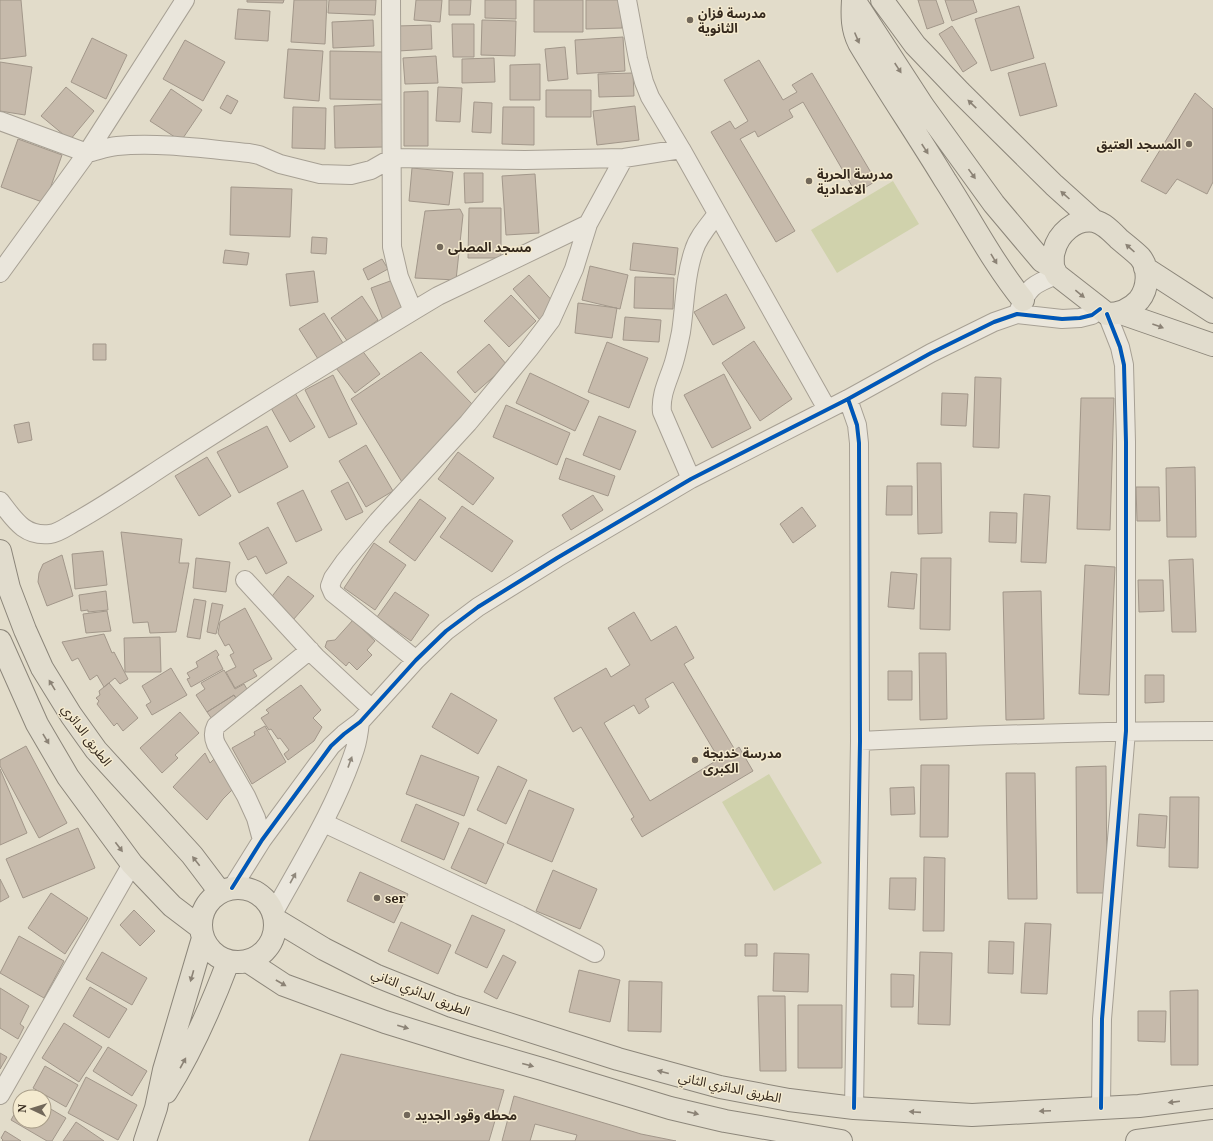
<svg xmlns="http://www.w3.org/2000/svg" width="1213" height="1141" viewBox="0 0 1213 1141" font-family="'Noto Serif','Noto Sans Arabic',serif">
<rect width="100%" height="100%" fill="#e2dcca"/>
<!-- green -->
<path fill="#d0d2ac" d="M893 181 919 224 837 273 811 230Z
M769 774 822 863 774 891 722 802Z"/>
<!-- building -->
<path fill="#c6baab" stroke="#a2978a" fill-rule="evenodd" d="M0 0H21L26 56 0 59Z
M247 0H284L283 3 247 2Z
M294 0H327L325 44 291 42Z
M329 0H376L375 15 328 13Z
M416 0H442L440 22 414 20Z
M449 0H471L470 15H449Z
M485 0H516V19L485 18Z
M534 0H583V32H534Z
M586 0H622V28L586 29Z
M918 0H936L944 23 927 29Z
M945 0H973L977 12 952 21Z
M1019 6 1034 58 991 71 975 19Z
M238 9 270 11 268 41 235 39Z
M373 20 374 46 333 48 332 22Z
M482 20 516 21 515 56 481 55Z
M452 24H474V57H453Z
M431 25 432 49 398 51 397 26Z
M952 26 977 63 963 72 939 34Z
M623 37 625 71 577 74 575 40Z
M92 38 127 55 106 99 71 82Z
M185 40 225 62 203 101 163 79Z
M565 47 568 79 548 81 545 49Z
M288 49 323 51 319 101 284 98Z
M330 51 384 52V100L330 99Z
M436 56 438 83 405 84 403 58Z
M494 58 495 82 462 83V59Z
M759 60 783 100 797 92 792 85 812 73 876 181 856 193 803 102 789 110 793 117 758 137 755 131 740 139 795 231 776 242 711 132 730 121 735 129 748 121 724 80Z
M0 62 32 67 25 115 0 111Z
M1045 63 1057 106 1020 116 1008 73Z
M540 64V100H510V65Z
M633 73 634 96 599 97 598 74Z
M66 87 94 111 70 140 41 116Z
M438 87 462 88 460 122 436 121Z
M171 89 202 110 181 141 150 121Z
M546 90H591V117H546Z
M428 91V146H404V92Z
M1195 93 1213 109V182L1207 194 1177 179 1166 194 1141 181Z
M227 95 238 101 231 114 220 108Z
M474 102 492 103 491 133 472 132Z
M382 104 383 147 335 148 334 106Z
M635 106 639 140 597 145 593 111Z
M293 107 326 108 325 149 292 148Z
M503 107H534V145L502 144Z
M18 139 62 155 45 203 1 187Z
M412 168 453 172 449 205 409 201Z
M464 173H483V202L465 203Z
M535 174 539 233 506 235 502 176Z
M231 187 292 189 290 237 230 235Z
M469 208H501V258H468Z
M460 209 463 215 456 280 415 278 425 211Z
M312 237 327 238 326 254 311 253Z
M633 243 678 248 675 275 630 270Z
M225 250 249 253 247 265 223 263Z
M382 259 388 269 368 280 363 269Z
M590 266 628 275 620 309 582 300Z
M314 271 318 302 290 306 286 274Z
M529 275 556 305 540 320 513 289Z
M635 277 674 278 673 309 634 308Z
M393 280 405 312 383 320 371 288Z
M726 294 745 328 713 345 694 312Z
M511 295 536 321 509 347 484 321Z
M362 296 378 320 348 342 331 318Z
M578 303 617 308 612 338 575 333Z
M324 313 343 343 318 359 299 329Z
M625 317 661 320 659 342 623 340Z
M754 341 792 399 760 421 722 363Z
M607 342 648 358 629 408 588 392Z
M93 344H106V360H93Z
M489 344 507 365 475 393 457 372Z
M361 349 380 374 355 393 336 368Z
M421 352 475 407 405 487 351 399Z
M530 373 589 401 575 431 516 403Z
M724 374 751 428 712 448 684 395Z
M333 375 357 424 329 438 305 390Z
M975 377 1001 378 999 448 973 447Z
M295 393 315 427 290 442 271 408Z
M942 393 968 394 966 426 941 425Z
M1081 398H1114L1110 530 1077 529Z
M506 405 570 433 557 465 493 437Z
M599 416 636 431 620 470 583 455Z
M29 422 32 440 18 443 14 425Z
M267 426 288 467 239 493 217 452Z
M366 445 393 491 366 507 339 461Z
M458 452 494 478 473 505 438 479Z
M207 457 231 496 199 516 175 476Z
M566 458 615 476 608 496 559 479Z
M917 463H941L942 533 918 534Z
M1195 467 1196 537H1167L1166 468Z
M348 482 363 512 346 520 331 491Z
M887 486H912V515H886Z
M1136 487H1159L1160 521H1137Z
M303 490 322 530 296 542 277 503Z
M1024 494 1050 496 1046 563 1021 562Z
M593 495 603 510 571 530 562 515Z
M420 499 446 518 415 561 389 542Z
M462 506 513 541 492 572 440 537Z
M802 507 816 526 793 543 780 524Z
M990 512 1017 513 1016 543 989 542Z
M268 527 287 563 266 574 256 556 248 560 239 543Z
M121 532 182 539 179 563H189L176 632 150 633 148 622 133 623Z
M374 543 406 565 375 610 344 588Z
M103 551 107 585 75 589 72 554Z
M62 555 73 596 47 606 38 582 39 573 43 564Z
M196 558 230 562 226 592 193 588Z
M921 558H951L950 630 920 629Z
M1193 559 1196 632H1172L1169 560Z
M1085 565 1115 567 1109 695 1079 694Z
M891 572 917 574 914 609 888 607Z
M288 576 314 596 293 620 269 600Z
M1138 580H1163L1164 611 1139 612Z
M106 591 108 610 88 612V610L81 611 79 595Z
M1041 591 1044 719 1006 720 1003 592Z
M395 592 429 615 411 641 377 617Z
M194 599 206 601 200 639 187 637Z
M212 603 223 605 216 634 207 632Z
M245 608 272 659 253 670 257 676 235 688 226 672 236 667 230 655 234 653 229 644 225 646 218 633 220 622Z
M107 611 111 631 86 633 83 614Z
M634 612 651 641 676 626 694 658 684 664 735 750 739 747 753 771 642 837 631 819 634 817 581 727 573 732 554 698 606 668 611 677 630 665 608 628ZM673 682 719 759 650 801 604 723 634 705 639 714 649 707 645 699Z
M353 620 375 641 367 650 372 655 357 670 349 662 346 666 325 647 327 641 335 640Z
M104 634 112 653 114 652 128 679 120 684 115 678 104 687 97 675 90 680 78 658 72 661 62 642Z
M160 637 161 672H125L124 638Z
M216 650 219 655 217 657 223 669 191 687 187 679 190 678 187 673 198 667 196 662Z
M919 653H946L947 719 920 720Z
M171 668 187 695 152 715 146 705 151 702 142 686Z
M224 670 235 689 244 684 251 696 239 703 234 695 207 712 196 695 205 689 201 683Z
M888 671H912V700H888Z
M1145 675H1164V702L1145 703Z
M109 683 138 718 123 731 117 723 114 726 97 704 99 701 96 698 100 695 99 691Z
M301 685 321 710 313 718 322 727 314 741 288 760 284 754 289 750 280 738 278 739 271 729 269 730 261 718 269 713 266 710Z
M451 693 497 720 478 754 432 727Z
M234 695 240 705 214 722 207 712Z
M180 712 199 733 175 755 178 758 162 773 140 748Z
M265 726 286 762 252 784 232 748 255 735 254 732Z
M26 746 67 823 39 838 0 766V760Z
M205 753 210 763 215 758 235 787 223 799 207 820 173 787Z
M421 755 479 777 464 816 406 794Z
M921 765H949L948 837H920Z
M498 766 527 780 506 824 477 810Z
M1106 766 1107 893H1077L1076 767Z
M0 769 27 833 0 845Z
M1006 773H1035L1037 899H1008Z
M914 787 915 814 891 815 890 788Z
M529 790 574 809 552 862 507 843Z
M1170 797H1199L1198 868 1169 867Z
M416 804 459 823 444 860 401 841Z
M1139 814 1167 816 1165 848 1137 846Z
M78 828 95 868 23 898 6 859Z
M469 828 504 844 486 884 451 868Z
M924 857 945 858 944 931H923Z
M553 870 597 889 580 929 536 911Z
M360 872 408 894 394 923 347 901Z
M890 878H916L915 910 889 909Z
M0 879 9 897 0 902Z
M51 893 88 918 65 954 28 928Z
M134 910 155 931 140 946 120 925Z
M472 915 505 930 487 968 455 953Z
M401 922 451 945 438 974 388 951Z
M1025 923 1051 924 1047 994 1021 993Z
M19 936 64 961 44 998 0 973Z
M989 941 1014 942 1013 974 988 973Z
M745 944H757V956H745Z
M102 952 147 978 132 1005 86 979Z
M920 952 952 953 950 1025 918 1024Z
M774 953 809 954 808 992 773 991Z
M503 955 516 962 497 999 484 992Z
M579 970 620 980 610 1022 569 1012Z
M891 974 914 975 913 1007H891Z
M629 981 662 982 661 1032 628 1031Z
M90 987 127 1009 109 1038 73 1016Z
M0 988 29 1006 20 1024 24 1027 18 1039 0 1028Z
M1198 990V1065H1171L1170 991Z
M758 996H785L786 1071H760Z
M798 1005H842V1068H798Z
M1138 1011H1166L1165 1042 1138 1041Z
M64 1023 102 1047 79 1082 42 1058Z
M108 1047 147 1071 132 1096 93 1071Z
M0 1053 7 1057 0 1069Z
M341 1054 504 1090 489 1141H309Z
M45 1066 78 1085 66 1107 33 1088Z
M86 1077 137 1105 118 1140 68 1113Z
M514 1096 641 1134 676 1141H502Z
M20 1104V1121H44V1105L66 1118 52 1141H47L11 1120Z
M76 1122 104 1141H63Z
M535 1124 577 1135 575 1141H530Z
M5 1131 21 1141H2L3 1140 1 1138Z"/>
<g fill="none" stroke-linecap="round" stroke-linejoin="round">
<defs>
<path id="minor" d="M391 0 392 247 399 277 413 311 438 296 588 224
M627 0 638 59 644 82 650 97 681 149 827 409
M0 121 87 153C97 151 106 147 117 146 160 142 206 149 249 153L259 155 280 164 320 174 351 175 371 170 392 158 525 160 624 158 681 149
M0 273 87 153 185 0
M1018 312C1028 287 1033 284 1057 275
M848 399 857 425 859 443 860 741 854 1108
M691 479 662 412C660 394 669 379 674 362 677 352 679 342 681 332 685 305 685 276 694 250 698 237 708 226 717 214
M0 501C14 519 24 537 50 534 59 533 69 525 77 521 107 504 135 485 164 466 246 413 329 362 413 311
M245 580 316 657 372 709
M416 660 333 593 330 586 333 578 345 561 378 521 468 423 529 349 551 320 574 269 588 224 624 158
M860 741C977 735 1095 731 1213 731
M324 823 520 915 595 953
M262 840 256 818 246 796 216 744C213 737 213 732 216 726L310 650
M232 888 262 840 331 746 344 734 360 722 416 660 446 631 478 607 557 558 691 479 848 399 931 353 994 322 1017 314 1062 319 1080 318 1092 315 1100 309
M274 912C303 859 336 807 355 749 358 740 359 731 360 722
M0 1095 132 864
M1101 1108 1102 1019 1126 731V442L1124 365 1120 347 1107 314"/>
<path id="major" d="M853 0C852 16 852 29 859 43 887 90 917 134 945 180 971 220 993 263 1023 300
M854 0 923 106 994 204 1042 261 1053 267 1057 275 1107 314C1120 314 1130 310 1139 300 1148 289 1150 269 1140 257 1134 251 1126 245 1119 239 1112 232 1104 223 1094 221 1075 218 1058 234 1054 251 1052 256 1053 262 1053 267
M882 0 915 45 960 92 1054 185 1094 221
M1145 268 1213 312
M1121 313 1213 345
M0 551 9 588 25 630 42 668 71 715 96 750 192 855 220 892
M0 641 37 724 68 777 132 864 172 906 201 928
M201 925a37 37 0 1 1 74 0a37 37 0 1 1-74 0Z
M276 920 324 949 377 976 452 1006 618 1059 720 1087 789 1100 854 1108 972 1115 1139 1106 1213 1097
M249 962 284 985 385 1022 469 1048 542 1069 670 1108 725 1121 841 1141
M166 1092C192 1051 211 1007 228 962
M145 1141 156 1108 164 1070 203 938
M1137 1141 1213 1131"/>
</defs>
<!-- minor casing -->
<use href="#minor" stroke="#a7a094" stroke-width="20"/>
<!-- major casing -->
<use href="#major" stroke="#8c867a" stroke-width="24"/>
<!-- minor -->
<use href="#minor" stroke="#eae6dc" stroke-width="18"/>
<!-- major -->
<use href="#major" stroke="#e1dccd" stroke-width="22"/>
<defs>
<path id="cycleway" d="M848 399 857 425 859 443 860 741 854 1108
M232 888 262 840 331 746 344 734 360 722 416 660 446 631 478 607 557 558 691 479 848 399 931 353 994 322 1017 314 1062 319 1080 318 1092 315 1100 309
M1101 1108 1102 1019 1126 731V442L1124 365 1120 347 1107 314"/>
</defs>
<!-- cycleway casing -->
<use href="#cycleway" stroke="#f4eacf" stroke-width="6"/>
<!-- cycleway -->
<use href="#cycleway" stroke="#0057b8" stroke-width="4"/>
</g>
<!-- one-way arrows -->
<defs><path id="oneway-solid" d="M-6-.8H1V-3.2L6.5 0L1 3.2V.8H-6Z"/></defs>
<g fill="#8b8275">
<use href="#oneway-solid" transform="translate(857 38) rotate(67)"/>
<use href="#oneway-solid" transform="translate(898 68) rotate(57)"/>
<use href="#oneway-solid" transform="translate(972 104) rotate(-136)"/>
<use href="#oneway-solid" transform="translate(925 149) rotate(57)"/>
<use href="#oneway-solid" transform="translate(972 174) rotate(54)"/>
<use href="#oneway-solid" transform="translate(1065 195) rotate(-138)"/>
<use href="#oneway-solid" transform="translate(1130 248) rotate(-138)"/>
<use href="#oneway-solid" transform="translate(994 259) rotate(59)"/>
<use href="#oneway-solid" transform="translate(1080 294) rotate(39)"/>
<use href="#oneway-solid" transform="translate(1158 326) rotate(20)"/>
<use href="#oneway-solid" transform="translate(52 685) rotate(-121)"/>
<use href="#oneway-solid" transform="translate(46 739) rotate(59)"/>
<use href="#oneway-solid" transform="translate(119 847) rotate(53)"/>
<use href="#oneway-solid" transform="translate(196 861) rotate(-128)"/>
<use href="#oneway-solid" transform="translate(192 976) rotate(106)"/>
<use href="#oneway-solid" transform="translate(281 983) rotate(30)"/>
<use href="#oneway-solid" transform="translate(403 1027) rotate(16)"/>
<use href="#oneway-solid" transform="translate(183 1063) rotate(-61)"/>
<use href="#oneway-solid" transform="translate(528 1065) rotate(15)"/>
<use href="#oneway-solid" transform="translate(663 1072) rotate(-165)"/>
<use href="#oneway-solid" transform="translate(1174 1102) rotate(173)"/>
<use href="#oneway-solid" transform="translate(1045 1111) rotate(177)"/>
<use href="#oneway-solid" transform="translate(915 1112) rotate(-176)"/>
<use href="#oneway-solid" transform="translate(693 1113) rotate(13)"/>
</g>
<g fill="#90887c">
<use href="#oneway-solid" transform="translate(350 762) rotate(-70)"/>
<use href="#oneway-solid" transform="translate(293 878) rotate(-61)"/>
</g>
<!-- markers -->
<g fill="#72685a" stroke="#f4eacf" stroke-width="1.5">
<circle cx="690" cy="20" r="4"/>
<circle cx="1189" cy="144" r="4"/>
<circle cx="809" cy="181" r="4"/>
<circle cx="440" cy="247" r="4"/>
<circle cx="695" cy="760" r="4"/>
<circle cx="377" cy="898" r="4"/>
<circle cx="407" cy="1115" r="4"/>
</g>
<g text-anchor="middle" stroke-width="3" stroke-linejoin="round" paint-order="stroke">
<!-- poi labels -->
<g font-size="13" font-weight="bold" fill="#35291d" stroke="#f4eacf" text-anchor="start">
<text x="698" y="18">مدرسة فزان<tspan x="698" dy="15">الثانوية</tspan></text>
<text x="1181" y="149" text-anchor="end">المسجد العتيق</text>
<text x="817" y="179">مدرسة الحرية<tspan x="817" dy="15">الاعدادية</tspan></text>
<text x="448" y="252">مسجد المصلى</text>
<text x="703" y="758">مدرسة خديجة<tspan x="703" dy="15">الكبرى</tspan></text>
<text x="385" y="903">ser</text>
<text x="415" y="1120">محطه وقود الجديد</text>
</g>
<!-- street labels -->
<g font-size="13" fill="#35291d" stroke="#f4eacf">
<text transform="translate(87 735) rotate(53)" y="5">الطريق الدائري</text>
<text transform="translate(421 992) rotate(22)" y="5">الطريق الدائري الثاني</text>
<text transform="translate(730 1087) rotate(12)" y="5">الطريق الدائري الثاني</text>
</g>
</g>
<!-- north arrow -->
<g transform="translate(32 1109) rotate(274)"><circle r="19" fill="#f4eacf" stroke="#a89d88"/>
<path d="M0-3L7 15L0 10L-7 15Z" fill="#72685a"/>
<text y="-6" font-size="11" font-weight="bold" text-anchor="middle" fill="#35291d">N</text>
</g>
</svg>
